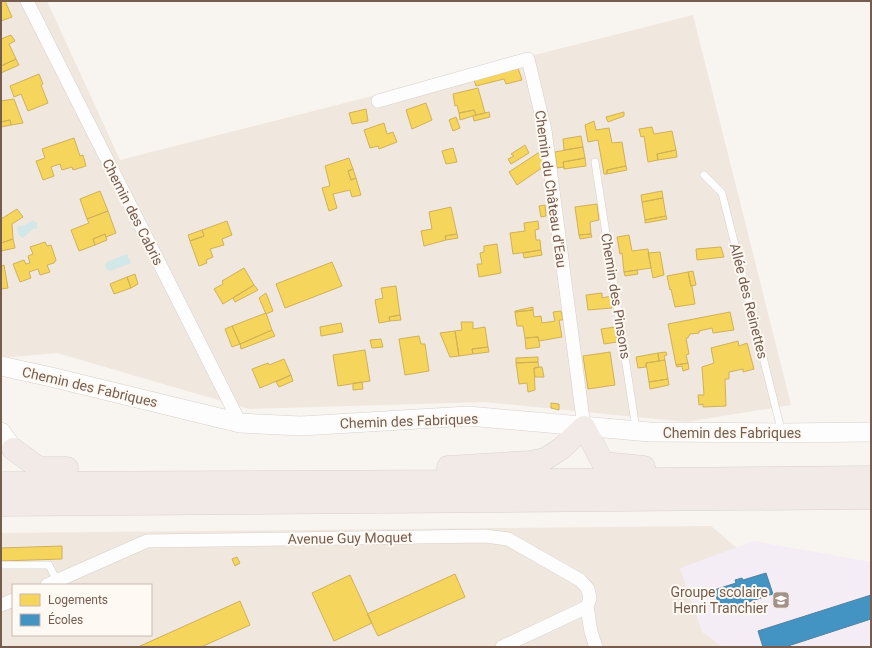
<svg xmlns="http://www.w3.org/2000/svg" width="872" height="648" viewBox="0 0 872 648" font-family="Roboto,sans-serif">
<rect width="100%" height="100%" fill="#f8f4f0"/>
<!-- residential -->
<path fill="#f0e7de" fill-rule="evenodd" d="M1 1H47L120 160 693 15 791 405 686 422 485 402 249 409 57 353 1 358Z
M711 526 771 577 758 647H1V533ZM13 585H151V635H13Z"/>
<!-- education -->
<path fill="#f5edf5" d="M754 541 871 562V647H723L702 632 680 568Z"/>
<!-- water -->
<path fill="#d1e7e8" d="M34 220 35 222H37V228L33 229 23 238 18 234 17 227 25 225Z
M127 254 131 263 110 271 106 269 105 265 107 262Z"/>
<!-- homes -->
<path fill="#f6d55c" stroke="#d0b158" d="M1 1H5L12 17 1 21Z
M11 35 15 41 9 44 16 59 1 66V39Z
M16 59 19 65 1 73V66Z
M518 68 522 80 506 84 504 79 476 86 474 80Z
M39 74 43 84 41 85 48 103 28 111 21 94 14 97 10 86Z
M478 88 485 113 476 115 474 110 459 113 457 105 455 106 453 94Z
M14 99 23 123 11 125 10 120 1 122V101Z
M426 103 432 120 412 129 406 110Z
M366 109 368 121 352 124 349 113Z
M474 110 476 115 460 120 459 113Z
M489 112 490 117 474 121 473 116Z
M624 112V116L608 122 606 117Z
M456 117 460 128 453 131 449 120Z
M10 120 11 125 1 127V122Z
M594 121 596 130 609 128 612 143 622 142 626 166 607 170V174H604L598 140 588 142 585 125Z
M384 123 387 134 393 132 397 142 379 149 378 146 370 148 364 130Z
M652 127 654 134 672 131 676 150 657 154 658 160 648 162 644 136 641 137 639 129Z
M581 136 583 147 564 150 563 139Z
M74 138 80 156 83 155 86 166 73 170 72 167 62 170 60 164 51 167 54 176 43 180 36 161 45 158 42 149Z
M525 145 529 153 511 164 508 159 514 156 511 154Z
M583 147 585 158 563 162 564 167 557 168 555 152Z
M453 148 457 162 446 164 442 151Z
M676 150 677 157 658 160 657 154Z
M541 151 549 163 517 185 509 172Z
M349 158 353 169 348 171 351 180 356 178 361 195 352 197 350 190 333 194 337 208 329 211 322 188 330 186 325 166Z
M585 158 586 166 564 169 563 162Z
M626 166 627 170 607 174V170Z
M353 169 356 178 351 180 348 171Z
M100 191 108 211 87 219 80 199Z
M662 191 663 198 642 202 641 195Z
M663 198 666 216 645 220 642 202Z
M597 204 599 220 590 222 591 234 579 235 575 207Z
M545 205 546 216 541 217 539 206Z
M451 207 457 234 445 236 446 240 424 246 421 231 432 229 429 212Z
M17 209 23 217 12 224 13 239 1 243V219Z
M108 211 116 233 106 237 105 234 93 239 95 245 79 251 71 230 89 223 87 219Z
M666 216 667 219 645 223V220Z
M227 221 232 235 222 239 224 245 210 249 213 257 206 260 207 263 199 266 190 241 204 236 202 230Z
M538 221 539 229 535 230 536 240H540L541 250 513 254 510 233 525 231 524 223Z
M202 230 204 236 190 241 188 235Z
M105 234 107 240 95 245 93 239Z
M457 234 458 238 446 240 445 236Z
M591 234 592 237 580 239 579 235Z
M629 235 632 251 648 249 651 268 624 272 622 253 620 254 617 237Z
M13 239 15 248 1 251V243Z
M45 242 47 246 51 245 56 260 54 263 47 265 50 272 40 275 38 269 29 272 31 278 20 282 13 264 24 260 26 264 30 263 28 256 33 254 30 247Z
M497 244 501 273 479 277 477 264H482L480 253 484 252V246Z
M721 247 724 257 697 260 696 249Z
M541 250 542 255 524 258 523 253Z
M660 252 664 275 653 278 648 253Z
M332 262 342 286 285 308 276 284Z
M4 265 8 288 1 289V266Z
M244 268 254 285 223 304 214 289 223 284 222 281Z
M637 270 638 274 625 276 624 272Z
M693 271 696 285 691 286 688 272Z
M688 272 691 286H692L695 304 675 307 671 289 670 290 667 276Z
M135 274 138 284 131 288 127 277Z
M127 277 131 288 114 294 110 284Z
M254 285 258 290 235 302 233 298Z
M396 286 400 315 389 317 390 321 379 323 375 300 383 298 381 288Z
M266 293 273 311 266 314 259 298Z
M602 293V298L611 296 612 308 588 310 586 295Z
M533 307V310L515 312V311Z
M533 310 534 317 541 316 542 323 555 321 553 312 561 311 563 320H559L562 337 539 341 538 337 525 338 523 326H517L515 312Z
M730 312 734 330 713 333 712 328 699 331V333L690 334 688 338H686L689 354 686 355 688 363 676 365 668 324Z
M266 313 272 330 240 344 232 326Z
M400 315 401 320 390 321 389 317Z
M461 322H473V329L485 327 488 347 472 349 473 354 459 356 455 331 462 330Z
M341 323 343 332 321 336 320 327Z
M232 326 240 344 232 347 225 329Z
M615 327 617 342 604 344 601 329Z
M272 330 275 336 241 349 240 344Z
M455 331 459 356 450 357 440 333Z
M419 336 421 344H425L429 371 405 375 399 339Z
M538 337 540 347 526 349 525 338Z
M381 339 383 347 372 348 370 340Z
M738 341 739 346 747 343 754 369 743 372V369L729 372V379H725L726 406 703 407V404L699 405 698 395H704L702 367 714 363 711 348Z
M488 347 489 352 473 354 472 349Z
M365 350 370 381 338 386 333 355Z
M610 352 615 385 588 389 583 356Z
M666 352 667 355 664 356 665 360 659 361 658 353Z
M658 353 659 361 646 363V367L638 368 636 357Z
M538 357V362L516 363V358Z
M284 359 291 375 260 388 252 369 268 363 269 365Z
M665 360 668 379 649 382 646 363Z
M538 362 539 367 534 368 535 390 528 392 527 383 519 384 516 363Z
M688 363 689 369 683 371 682 366 677 367 676 365Z
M542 367 544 377H535L534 368Z
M291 375 293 381 279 387 276 382Z
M668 379 669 385 650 389 649 382Z
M362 382 363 389 353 390V383Z
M551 403 559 404V410L551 408Z
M62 546V559L1 561V548Z
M237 557 240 563 235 566 232 559Z
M455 574 465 597 378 636 367 614Z
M350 575 372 623 334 641 312 593Z
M240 601 250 625 201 647H138Z"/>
<!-- schools -->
<path fill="#4393c3" stroke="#5282a0" d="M766 573 773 594 721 611 714 590 736 583 735 580 742 578 743 580Z
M871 595V619L785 647H763L758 631Z"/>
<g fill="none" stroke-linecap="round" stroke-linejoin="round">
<defs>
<path id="lane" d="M595 162 636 429
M704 175 722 193 782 433
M1 565H49L57 581"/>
<path id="street" d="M27 1 240 423
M378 101 528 59 545 130 584 427
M47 585 147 541 485 536 508 539 580 580 588 589 590 598 587 607 591 632 596 647
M1 605 13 600
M502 647 587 607"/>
<path id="secondary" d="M1 366 51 377 240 423 301 426 468 416 650 432 782 433 871 432
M1 432 13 449"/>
<path id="highway" d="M13 449 39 468H67
M448 467 530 462 545 459 562 448 584 427 603 463 644 467
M1 483 470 481 871 477
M1 505 871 498"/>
</defs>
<!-- lane casing -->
<use href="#lane" stroke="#d6d0ca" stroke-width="8"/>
<!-- street casing -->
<use href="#street" stroke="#d6d0ca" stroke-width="14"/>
<!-- secondary casing -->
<use href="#secondary" stroke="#d8d1cb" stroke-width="20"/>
<!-- highway casing -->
<use href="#highway" stroke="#d9d1cc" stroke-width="23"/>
<!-- lane -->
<use href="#lane" stroke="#fefdfd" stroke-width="7"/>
<!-- street -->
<use href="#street" stroke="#fefdfd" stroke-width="13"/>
<!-- secondary -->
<use href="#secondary" stroke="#fefdfd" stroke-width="19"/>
<!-- highway -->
<use href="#highway" stroke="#f1eae7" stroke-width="22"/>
</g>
<!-- icons -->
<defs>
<symbol id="school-square" viewBox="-11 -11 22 22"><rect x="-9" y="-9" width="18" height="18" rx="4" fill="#a49187" stroke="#fef9f2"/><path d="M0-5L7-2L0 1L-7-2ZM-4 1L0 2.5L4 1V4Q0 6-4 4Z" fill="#fff"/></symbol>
</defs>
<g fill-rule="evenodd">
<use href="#school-square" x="771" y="590" width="20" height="20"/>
</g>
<g text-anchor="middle" stroke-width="4" stroke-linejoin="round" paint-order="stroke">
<!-- street labels -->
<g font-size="14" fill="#765c4f" stroke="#fef9f2">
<text transform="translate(551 189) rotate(82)" y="5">Chemin du Château d'Eau</text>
<text transform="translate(133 212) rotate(63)" y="5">Chemin des Cabris</text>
<text transform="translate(616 296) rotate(81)" y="5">Chemin des Pinsons</text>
<text transform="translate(749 301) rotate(76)" y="5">Allée des Reinettes</text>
<text transform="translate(90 387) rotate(13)" y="5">Chemin des Fabriques</text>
<text transform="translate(409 421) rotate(-2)" y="5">Chemin des Fabriques</text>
<text x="732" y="438">Chemin des Fabriques</text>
<text transform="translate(350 538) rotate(-1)" y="5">Avenue Guy Moquet</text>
</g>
<!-- poi labels -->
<g font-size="14" fill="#765c4f" stroke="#fef9f2" text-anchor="end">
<text x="768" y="597">Groupe scolaire<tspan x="768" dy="16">Henri Tranchier</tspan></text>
</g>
</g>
<!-- border -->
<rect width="872" height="648" fill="none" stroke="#765c4f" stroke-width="4"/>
<!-- legend -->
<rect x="12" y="584" width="140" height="52" fill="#fef9f2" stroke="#c8bab1"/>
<rect x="20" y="594" width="20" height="12" fill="#f6d55c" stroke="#c8bab1"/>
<text x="48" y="604" font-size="12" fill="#765c4f">Logements</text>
<rect x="20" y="614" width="20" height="12" fill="#4393c3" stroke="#c8bab1"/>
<text x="48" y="624" font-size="12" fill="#765c4f">Écoles</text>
</svg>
